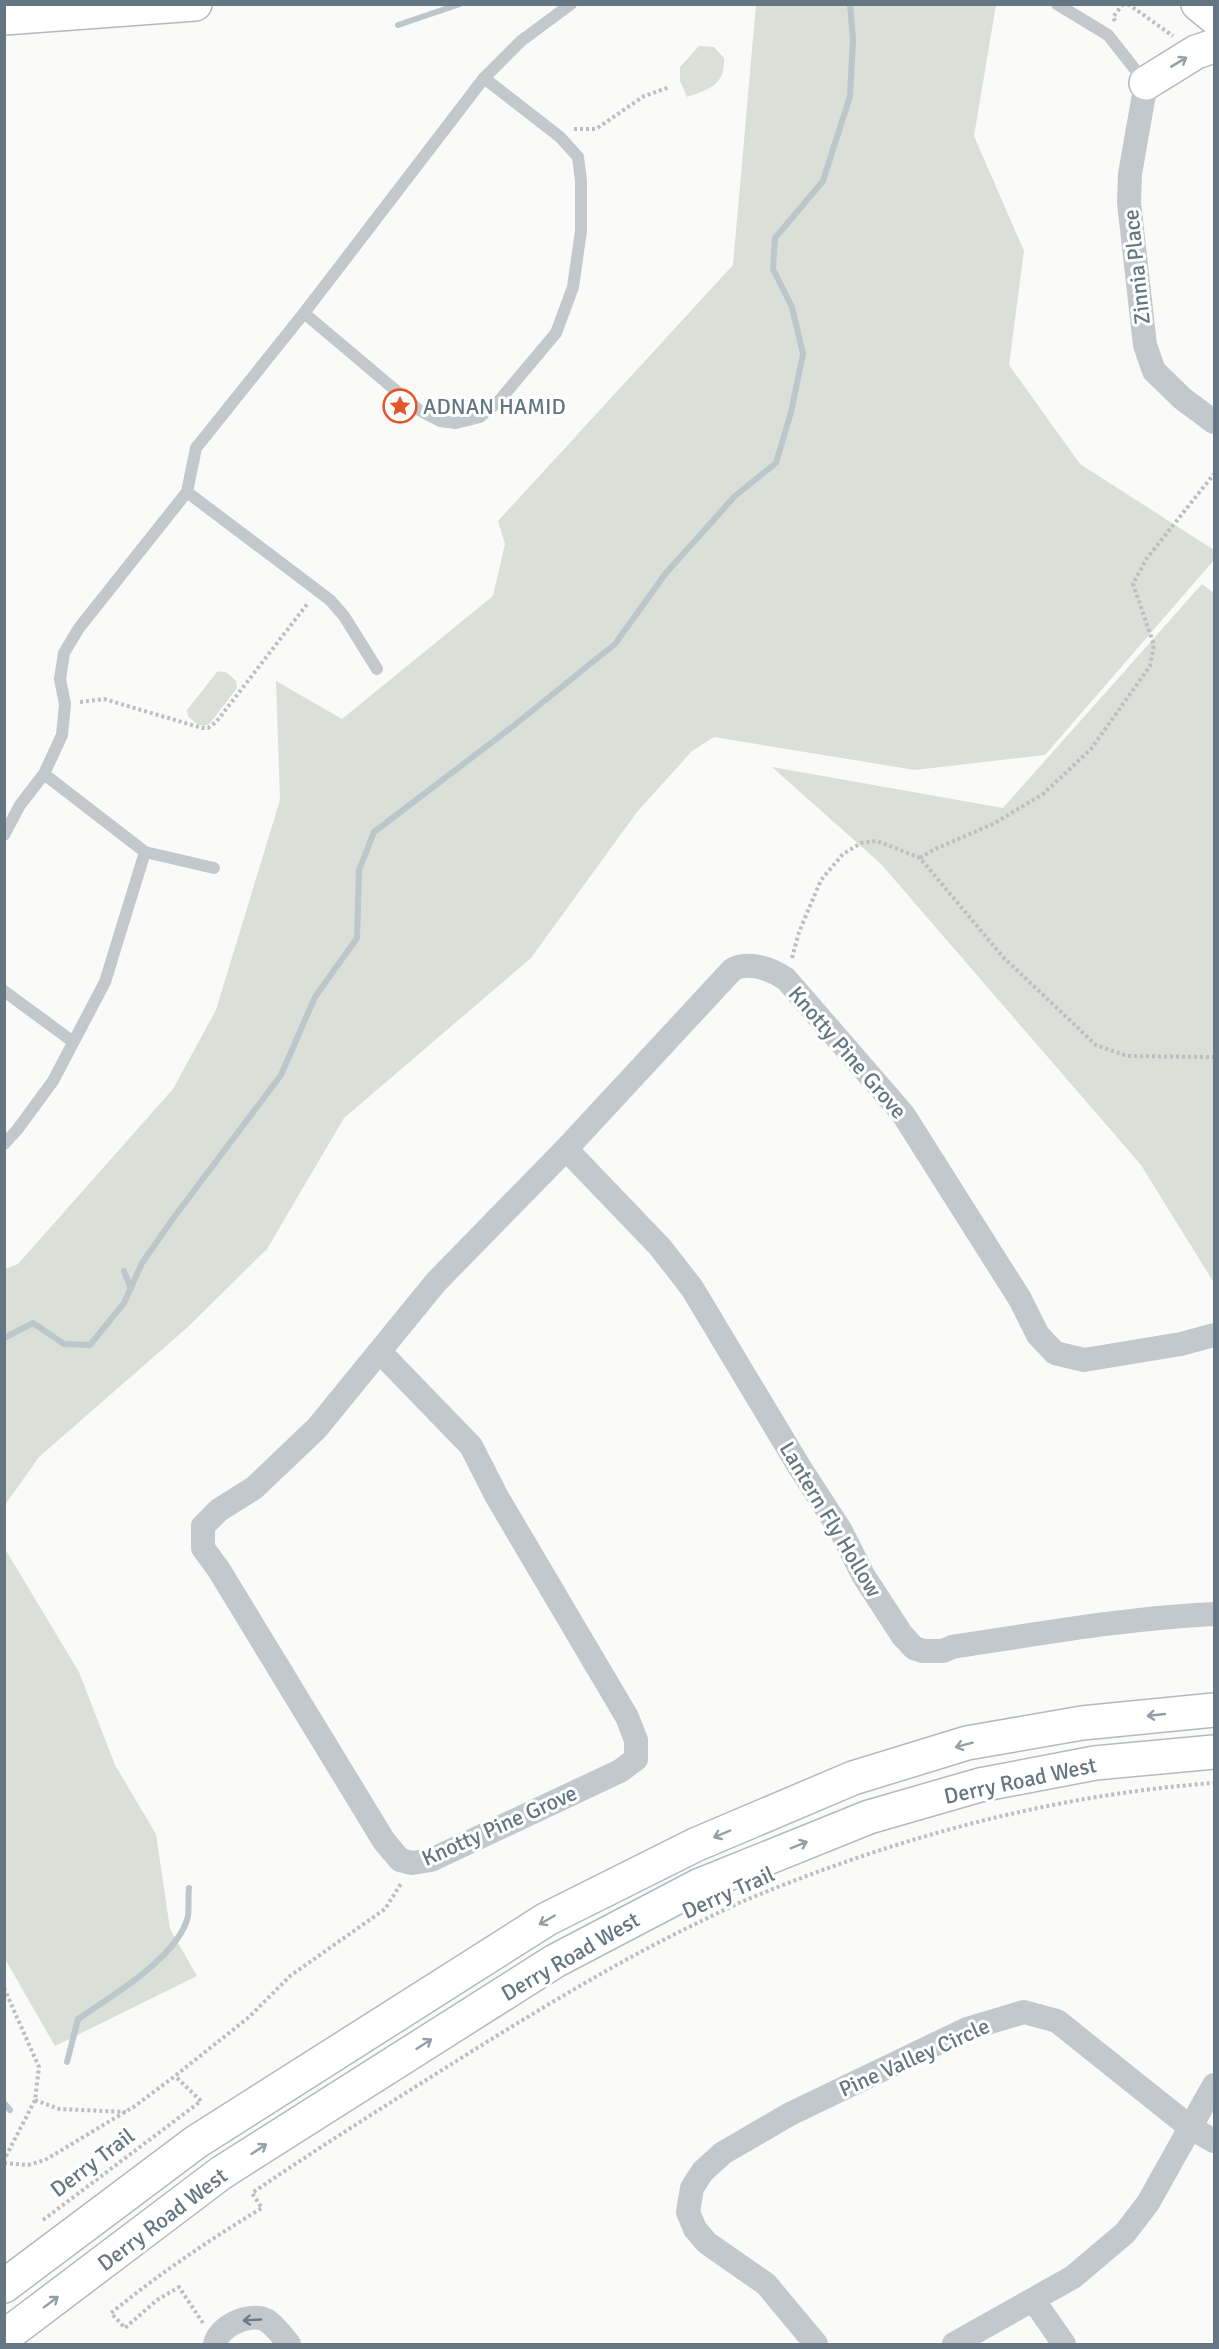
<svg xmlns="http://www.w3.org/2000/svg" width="1219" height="2349" viewBox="0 0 1219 2349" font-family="Signika,sans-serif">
<rect width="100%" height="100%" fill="#fafaf8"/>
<!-- green -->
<path fill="#dadfd7" d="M756 5H996L974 136 1024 251 1009 365 1080 464 1214 550V560L1045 755 915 770 714 737 692 751 637 812 531 958 344 1118 267 1249 189 1326 39 1457 5 1505V1269L18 1264 173 1089 216 1010 280 800 276 681 342 719 493 596 505 544 498 521 733 265Z
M699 46 714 47 724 58C725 85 710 89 687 97L680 81V67Z
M1202 584 1214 593V1283L1141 1165 881 864 772 767 1003 808Z
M217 672C226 670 230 675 236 681L237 688 210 723C202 730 194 722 188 716L187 710Z
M5 1549 79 1672 115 1765 156 1834 170 1929 197 1976 55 2046 5 1959Z"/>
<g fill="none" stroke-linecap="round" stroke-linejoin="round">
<!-- stream -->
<path stroke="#bbc7cb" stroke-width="6" d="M398 25 460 4
M124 1271 131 1289
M4 1338 33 1323 64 1344 90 1345 124 1303 142 1263 172 1220 281 1075 315 997 357 938 359 870 374 832 512 727 615 644 666 573 735 496 776 463 791 412 803 354 792 307 773 269 775 238 823 181 850 96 853 40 850 4
M67 2062 78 2019C111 1996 179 1957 188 1916 189 1907 188 1897 189 1888
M4 2103 10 2110"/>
<defs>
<path id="secondary" d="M1198 4 1214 17
M1146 83 1196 52 1214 46
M4 2286 196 2142 547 1919 695 1845 853 1778 967 1743 1082 1723 1214 1710
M4 2337 221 2173 555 1961 698 1886 869 1817 980 1785 1095 1763 1214 1752"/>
<path id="motorway" d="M4 18 195 4"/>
</defs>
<!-- secondary casing -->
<use href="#secondary" stroke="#b3babf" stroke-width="36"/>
<!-- motorway casing -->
<use href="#motorway" stroke="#b4b9bd" stroke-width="36"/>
<!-- path -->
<path stroke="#bbbfc2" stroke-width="4" stroke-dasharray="3 3" stroke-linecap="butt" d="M1128 4 1173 36
M1115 21 1113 17 1123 4
M574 129H596L644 96 670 87
M80 702 104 699 202 728H208L217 721 308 603
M920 858 935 849 993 824 1043 794 1091 749 1150 666 1154 645 1133 584 1147 558 1214 474
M792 958 799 932 821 880 843 854 861 843 877 841 920 858 1003 957 1096 1045 1127 1056 1214 1057
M4 1988 39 2067 35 2100 4 2160
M35 2100 59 2109 126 2112
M4 2163 28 2165 45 2160 135 2106 175 2076 249 2017 290 1976 385 1909 402 1882
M43 2220 201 2101 175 2076
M203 2323 179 2287 157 2300 125 2328 111 2313C159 2274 209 2240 262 2208L252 2193C330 2140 410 2090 490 2040 555 2000 620 1961 689 1927 708 1918 727 1908 746 1900 897 1837 1052 1795 1214 1783"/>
<!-- service -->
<path stroke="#c3c8cc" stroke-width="12" d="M1057 4 1108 35 1145 82
M304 313 419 410 440 421 456 423 480 417 498 402 556 333 573 287 581 231V181L578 157 560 137 484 78
M187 492 330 600 344 616 377 669
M44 774 145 852 214 868
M4 835 20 805 44 774 62 735 65 704 60 679 64 653 79 628 187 492 196 448 304 313 484 78 521 41 571 4
M4 991 72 1041
M4 1144 17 1130 53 1081 105 982 145 852"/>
<!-- minor -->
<path stroke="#c3c8cc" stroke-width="24" d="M1146 83 1130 174 1129 203 1145 345 1154 371 1183 399 1214 422
M566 1149 660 1247 692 1288 800 1468 841 1531 863 1575 902 1635 914 1648 923 1651H943L952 1647C1039 1634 1127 1618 1214 1614
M380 1352 471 1446 497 1497 627 1717 636 1740V1759L620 1771 431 1860 412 1863 400 1860 384 1841 219 1570 203 1548V1526L219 1510 254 1488 317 1428 436 1282 566 1149 733 969C750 961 771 969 786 979L903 1114 1020 1299 1038 1335 1055 1353 1084 1360 1181 1344 1214 1335
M1034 2301 1064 2344
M215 2344C219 2326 249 2312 266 2320 275 2325 283 2337 289 2344
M816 2344 766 2284 707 2243 695 2229 688 2212 692 2188 703 2171 723 2153 790 2114 967 2029 1024 2012 1057 2021 1191 2128 1214 2141
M954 2344 1073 2277 1125 2233 1148 2203 1214 2085"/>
<!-- secondary -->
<use href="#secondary" stroke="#fff" stroke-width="33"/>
<!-- motorway -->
<use href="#motorway" stroke="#fff" stroke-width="33"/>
</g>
<!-- one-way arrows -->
<defs><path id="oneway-shaft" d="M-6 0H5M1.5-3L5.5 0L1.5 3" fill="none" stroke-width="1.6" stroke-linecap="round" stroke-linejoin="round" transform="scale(1.5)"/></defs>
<g stroke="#939fa8">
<use href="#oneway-shaft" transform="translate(1179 62) rotate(-31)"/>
<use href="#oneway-shaft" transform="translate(1156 1715) rotate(174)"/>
<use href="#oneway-shaft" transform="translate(964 1745) rotate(165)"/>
<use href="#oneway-shaft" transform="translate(722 1834) rotate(157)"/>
<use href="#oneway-shaft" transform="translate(799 1845) rotate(-22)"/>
<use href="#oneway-shaft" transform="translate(547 1920) rotate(150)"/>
<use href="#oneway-shaft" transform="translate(424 2044) rotate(-33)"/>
<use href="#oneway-shaft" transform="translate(259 2149) rotate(-33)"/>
<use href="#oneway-shaft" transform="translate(51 2302) rotate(-37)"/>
</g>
<use stroke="#6a7a87" href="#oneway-shaft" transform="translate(252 2320) rotate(177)"/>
<!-- icons -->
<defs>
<symbol id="sight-ring" viewBox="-11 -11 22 22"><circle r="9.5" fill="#fff" stroke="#e4572e" stroke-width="1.5"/><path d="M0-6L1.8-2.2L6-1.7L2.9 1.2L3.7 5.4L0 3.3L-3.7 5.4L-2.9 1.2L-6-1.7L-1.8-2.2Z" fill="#e4572e"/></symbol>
</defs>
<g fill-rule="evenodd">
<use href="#sight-ring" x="381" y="387" width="38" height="38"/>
</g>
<g text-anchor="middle" stroke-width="6" stroke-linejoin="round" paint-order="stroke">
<!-- street labels -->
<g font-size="22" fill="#657683" stroke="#fff">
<text transform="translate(1136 267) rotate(-96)" y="8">Zinnia Place</text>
<text transform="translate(848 1052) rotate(49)" y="8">Knotty Pine Grove</text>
<text transform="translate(831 1519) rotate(59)" y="8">Lantern Fly Hollow</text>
<text transform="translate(1020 1780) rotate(-12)" y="8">Derry Road West</text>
<text transform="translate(499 1825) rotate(-24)" y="8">Knotty Pine Grove</text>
<text transform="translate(728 1892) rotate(-24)" y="8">Derry Trail</text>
<text transform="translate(570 1956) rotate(-30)" y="8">Derry Road West</text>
<text transform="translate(914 2057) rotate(-24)" y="8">Pine Valley Circle</text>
<text transform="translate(92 2162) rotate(-37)" y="8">Derry Trail</text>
<text transform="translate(162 2219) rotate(-37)" y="8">Derry Road West</text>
</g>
<!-- poi labels -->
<g font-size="22" fill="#657683" stroke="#fff" text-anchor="start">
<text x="423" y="414">ADNAN HAMID</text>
</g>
</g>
<!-- border -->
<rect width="1219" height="2349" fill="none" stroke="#657683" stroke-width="12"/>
</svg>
